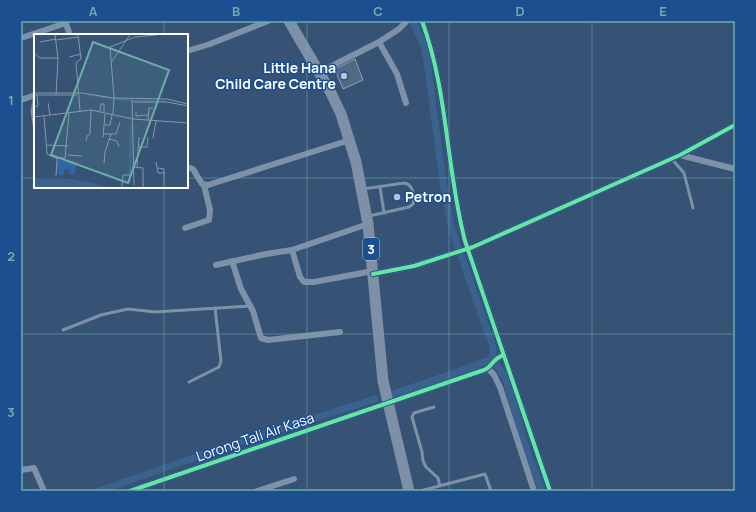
<svg xmlns="http://www.w3.org/2000/svg" width="756" height="512" viewBox="0 0 756 512" font-family="Manrope,sans-serif">
<rect width="100%" height="100%" fill="#365274"/>
<g fill="none" stroke-linecap="round" stroke-linejoin="round">
<!-- canal -->
<path stroke="#3b618d" stroke-width="7" d="M413 21 424 46 427 61 444 189 452 230 493 347V354L490 360 470 367
M493 363 497 365 505 377 526 447 542 491
M393 394 475 366
M99 491 219 449 375 399"/>
</g>
<!-- building -->
<path fill="#526984" stroke="#92a2b6" d="M355 59 363 80 343 89 335 69Z"/>
<g fill="none" stroke-linecap="round" stroke-linejoin="round">
<!-- service -->
<path stroke="#7d92a8" stroke-width="3" d="M35 95 32 111 35 131
M672 159 684 173 693 208
M380 187 384 213
M363 189 404 183C413 184 415 196 413 204L409 207 369 216
M63 330 101 315 128 309 155 312 250 306
M189 382 219 367 221 361 215 308
M434 407 414 413 412 417 422 452 423 461 426 467 438 478 440 486
M420 491 485 474 491 491"/>
<!-- minor -->
<path stroke="#7d92a8" stroke-width="6" d="M65 21 70 35
M422 21C448 91 446 168 465 241L550 491
M21 38 66 23
M379 42 397 74 406 103
M187 51 210 44 268 21
M320 72 379 42 399 29 407 21
M21 100 35 95
M680 155 735 169
M187 167 193 169 202 184 208 185 350 140
M185 228 209 220 210 210 204 185
M292 250 300 277 304 282H314L373 271
M232 261 241 289 253 311 261 338 268 340 340 332
M216 265 266 254 292 250 368 224
M373 274 414 266 473 247 680 155 735 125
M488 368 494 375 500 387 534 491
M21 470 34 468 44 491
M130 491 484 370C494 366 491 359 504 355
M257 491 294 479"/>
<!-- trunk -->
<path stroke="#7e90a7" stroke-width="11" d="M289 21 330 91 341 114 356 162 368 224 383 381 409 491"/>
<defs>
<path id="cycleway" d="M422 21C448 91 446 168 465 241L550 491
M373 274 414 266 473 247 680 155 735 125
M130 491 484 370C494 366 491 359 504 355"/>
</defs>
<!-- cycleway casing -->
<use href="#cycleway" stroke="#1b4f8f" stroke-width="6"/>
<!-- cycleway -->
<use href="#cycleway" stroke="#66e7a1" stroke-width="4"/>
</g>
<!-- grid -->
<path fill="none" stroke="#6fada8" stroke-width="1" stroke-opacity="0.55" d="M164 21V35M307 21V491M449 21V491M592 21V491M21 178H35M187 178H735M164 187V491M21 334H735"/>
<!-- markers -->
<g fill="#b9c2ce" stroke="#1b4f8f" stroke-width="1.5">
<circle cx="344" cy="76" r="4"/>
<circle cx="397" cy="197" r="4"/>
</g>
<g text-anchor="middle" stroke-width="3" stroke-linejoin="round" paint-order="stroke">
<!-- shield labels -->
<rect fill="#1b4f8f" stroke="#bbcadd" stroke-width="1" x="363" y="238" width="16" height="22" rx="3"/>
<g font-size="13" font-weight="bold" fill="#fff">
<text x="371" y="254">3</text>
</g>
<!-- poi labels -->
<g font-size="14" font-weight="bold" fill="#fff" stroke="#1b4f8f" text-anchor="end">
<text x="336" y="73">Little Hana<tspan x="336" dy="16">Child Care Centre</tspan></text>
<text x="405" y="202" text-anchor="start">Petron</text>
</g>
<!-- street labels -->
<g font-size="14" fill="#fff" stroke="#1b4f8f">
<text transform="translate(255 437) rotate(-19)" y="5">Lorong Tali Air Kasa</text>
</g>
</g>
<!-- overview -->
<g transform="translate(34 34)">
<rect width="154" height="154" fill="#365274"/>
<path d="M24 125 43 128 40 141 35 139V135L30 136V141H25L22 135Z" fill="#2f66a5"/>
<path d="M0 144 39 145 77 153H0Z" fill="#3b618d"/>
<path fill="none" stroke="#3b618d" stroke-width="2" d="M55 61 98 67M99 67H131M96 149 97 90"/>
<path fill="none" stroke="#8697ac" stroke-width="1" d="M21 1 24 24 22 61M44 1 47 25 42 29 46 77M22 6 44 3M6 8 22 5M0 19 6 24H24M35 23 47 20M78 27 96 1M0 59H48L79 64 133 65 154 70M0 61H43M98 65 100 151M99 68H133L154 72M14 69 16 81M0 73 4 72 3 61M66 77 67 70H70V78M102 78V82L114 81M79 80 80 63 76 13 101 3 122 1M10 82 13 120 21 124H31L35 79M0 83 57 76 99 85 154 89M114 86 115 74H119M71 91H76L78 81M69 100H82L86 88M69 103 71 80M119 104 122 87M75 105 83 107 85 113M52 107 53 102 56 100 57 76M13 111 34 112M105 113H113L114 103M34 121 48 122M122 128 124 139H131M70 129 71 118 77 100M98 133 109 134V153M103 133 105 103M124 134 130 135V153M22 142 23 124M88 153 89 141H98"/>
<path fill="#6fada8" fill-opacity="0.15" stroke="#6fada8" stroke-width="2" d="M59 8 135 36 94 149 17 121Z"/>
<rect width="154" height="154" fill="none" stroke="#fff" stroke-width="2"/>
</g>
<!-- border -->
<rect width="756" height="512" fill="none" stroke="#1b4f8f" stroke-width="44"/>
<rect x="22" y="22" width="712" height="468" fill="none" stroke="#6fada8" stroke-width="1.5"/>
<g font-size="13" text-anchor="middle" font-weight="bold" fill="#6fada8">
<text x="93" y="16">A</text>
<text x="236" y="16">B</text>
<text x="378" y="16">C</text>
<text x="520" y="16">D</text>
<text x="663" y="16">E</text>
<text x="11" y="105">1</text>
<text x="11" y="261">2</text>
<text x="11" y="417">3</text>
</g>
</svg>
